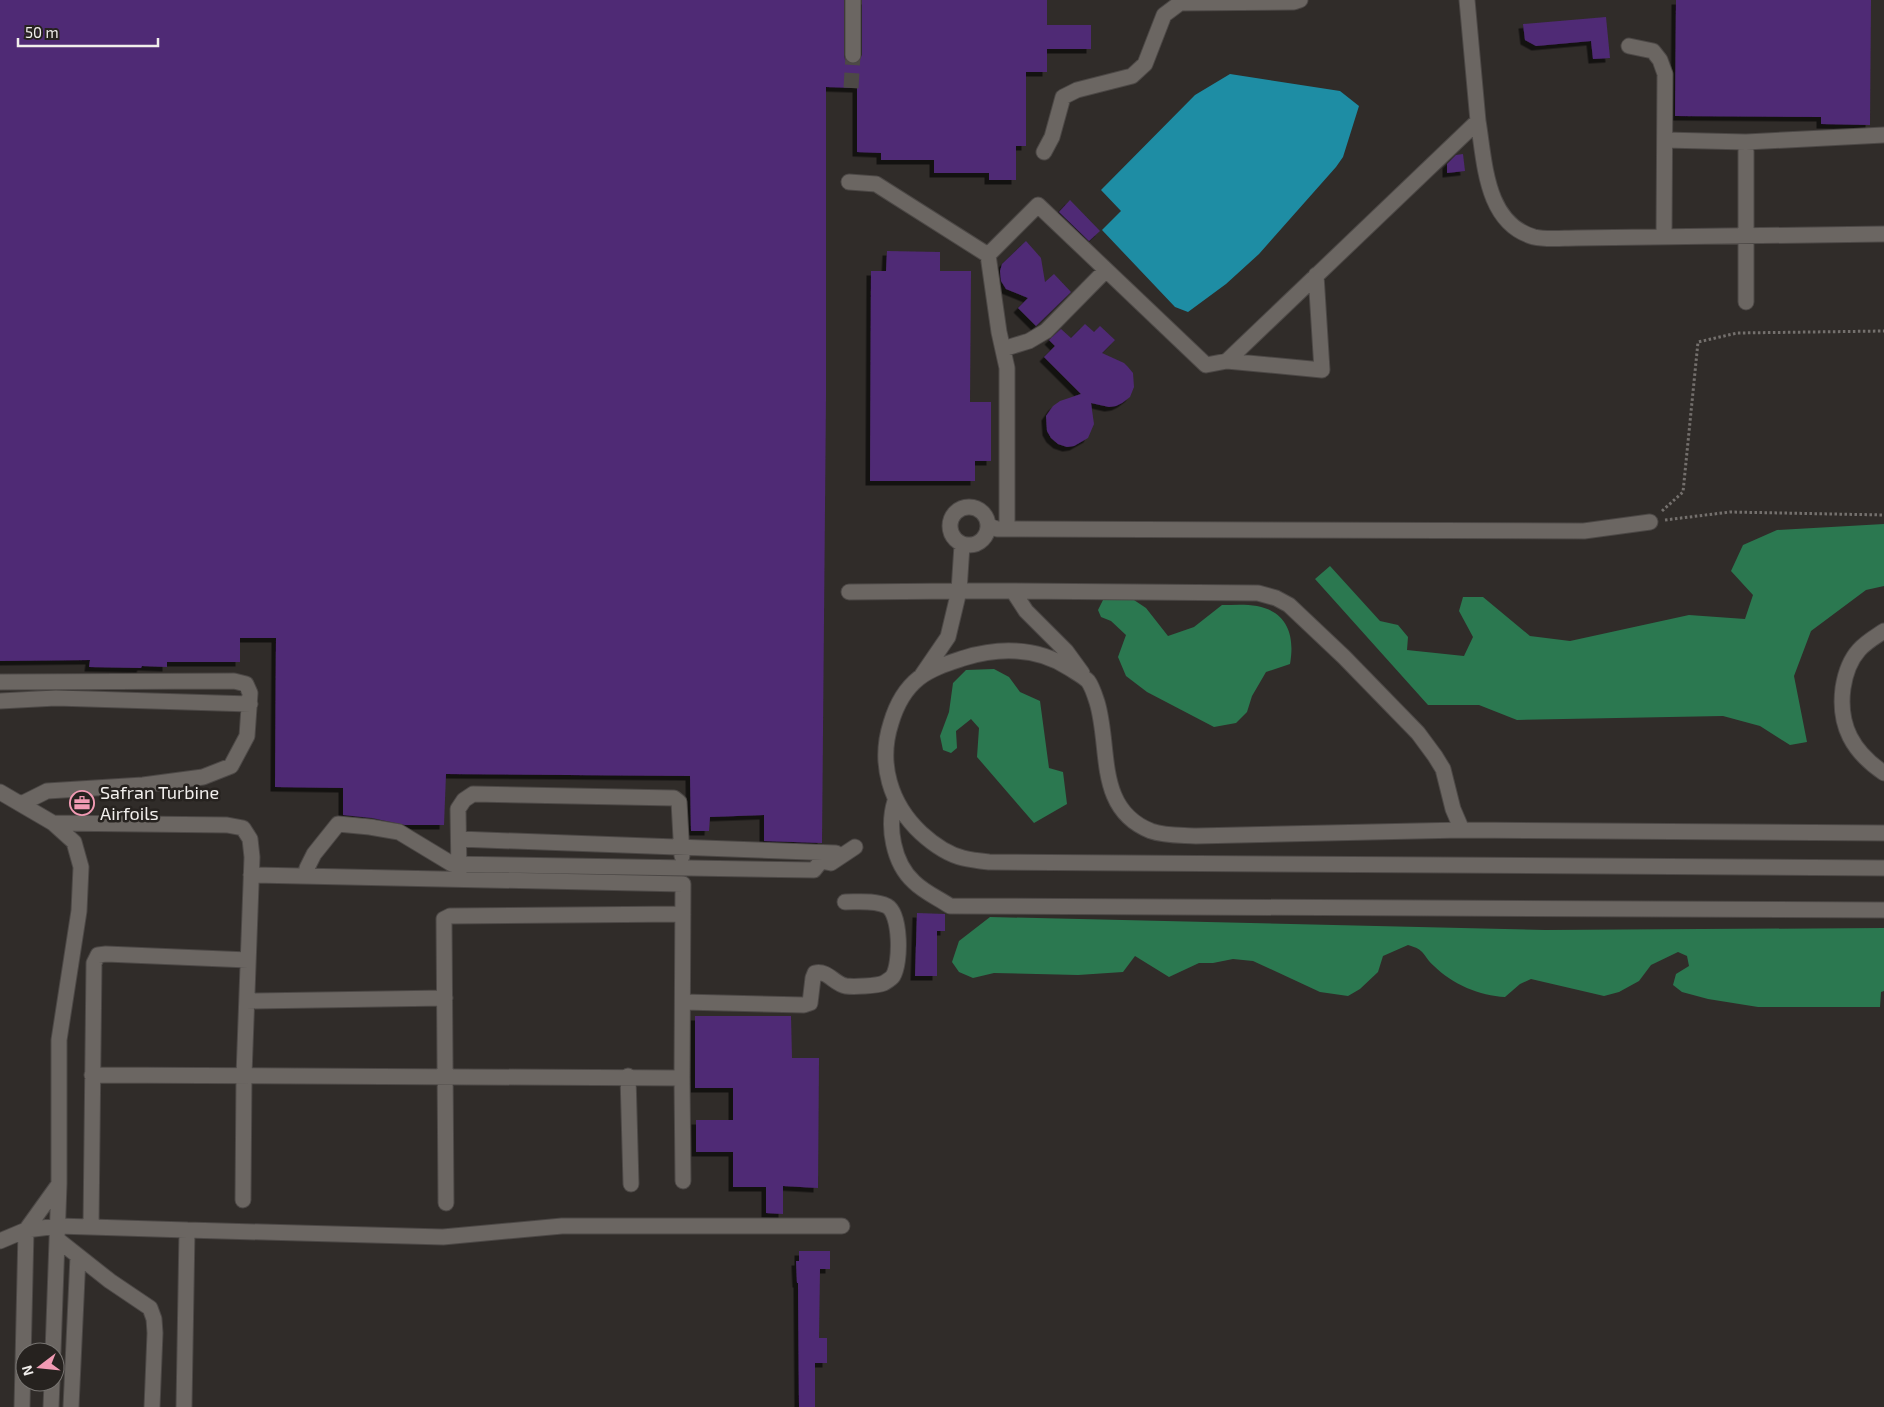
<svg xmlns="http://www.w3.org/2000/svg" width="1884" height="1407" viewBox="0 0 1884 1407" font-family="'Exo 2',sans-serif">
<defs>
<filter id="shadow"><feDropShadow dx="-4.5" dy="4.5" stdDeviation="0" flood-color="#0009"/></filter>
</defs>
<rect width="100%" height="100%" fill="#302c29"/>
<!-- forest -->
<path fill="#2b7850" d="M1884 524V586L1866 590 1811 631 1794 676 1807 742 1790 745 1760 726 1723 716 1517 720 1479 705H1428L1315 579 1330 566 1380 621 1398 625 1408 637 1407 650 1464 656 1473 637 1459 611 1463 597H1483L1530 636 1570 641 1689 615 1745 619 1753 595 1731 571 1743 545 1777 530Z
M1131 598 1146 608 1168 636 1194 627 1222 605C1233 605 1246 604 1257 606 1288 612 1295 636 1290 664L1266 672 1252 696 1247 712 1236 723 1214 727 1147 692 1126 676 1118 657 1126 635 1111 621 1101 617 1098 610 1103 600Z
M994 669 1009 677 1020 692 1040 701 1049 768 1063 772 1067 804 1034 823 977 757 979 728 971 719 956 731 957 748 951 753 943 750 940 736 949 712 953 683 966 670Z
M990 917 1545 930 1884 928V991L1881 992 1880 1007H1758L1708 999 1682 992 1673 985 1676 974 1689 966 1687 956 1678 952 1651 965 1639 981 1619 992 1604 996 1531 979 1520 984 1505 997C1480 996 1452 984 1434 966 1422 955 1426 950 1408 945L1383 956 1378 972 1360 989 1348 996 1320 992 1253 961 1233 959 1213 963H1199L1169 977 1135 956 1123 972 1078 975 994 973 973 978 959 972 952 962 959 941Z"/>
<!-- water -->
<path fill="#1e8da4" d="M1230 74 1340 91 1359 106 1343 157 1336 167 1259 254 1226 284 1188 312 1175 307 1102 230 1121 211 1101 190 1195 95Z"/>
<!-- building -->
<path fill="#4f2a74" filter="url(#shadow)" d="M0 0H844V55L845 60 853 64 858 63 862 55V0H1047V25H1091V49H1047V72H1026V146H1016V180H989V173H934V160H881V153L857 152V88L826 87V395L822 843 764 841V815L710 817 709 831H691L690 776 446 774 444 825H405L372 818 343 815V788L275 787 276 638H240V662H167V667L142 666 141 668 89 667 90 660 0 661Z
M1676 0H1871L1870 125 1821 124V117L1675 116Z
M1606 17 1610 58 1593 59 1591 41 1536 46 1525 40 1523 24Z
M1463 154 1465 171 1447 173V164L1456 155Z
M1070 200 1100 231 1089 241 1059 212Z
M1026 241 1041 258 1045 282 1054 274 1071 292 1036 326 1018 308 1028 298 1006 289 1001 281 1000 271 1002 264Z
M887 251 940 252V271H971L970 402H991V461H975V481H870L871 271H886Z
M1085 324 1094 332 1100 326 1115 340 1102 353 1124 363 1128 367 1133 373 1134 387 1130 397 1122 403 1116 406 1109 407 1091 403 1094 424 1088 438 1074 446 1067 447 1058 444 1051 438 1047 431 1046 416 1053 406 1060 401 1081 394 1044 357 1055 346 1049 340 1061 329 1071 338Z
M917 913 945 914V931H937V976H915Z
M695 1016H791L792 1058H819L818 1188 783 1186V1214L766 1213V1187H733V1152H696V1120H733V1088H695Z
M799 1251H830V1269H820L819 1338H827V1363H815V1407H799L798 1283H797L796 1261H799Z"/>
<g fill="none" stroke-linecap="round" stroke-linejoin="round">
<!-- minor-tunnel -->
<path stroke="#4d4946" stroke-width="15" stroke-dasharray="15 8" stroke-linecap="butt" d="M851 88 853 55"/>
<defs>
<path id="minor" d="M1629 46 1653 51 1660 60 1665 74 1664 237
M853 55V0
M1478 121C1485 162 1485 223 1534 237 1546 240 1563 238 1577 238L1884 234
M1665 140 1746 142 1884 135
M1044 152 1052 137 1063 97 1077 90 1132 76 1145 64 1164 15 1180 3 1294 2 1300 0
M849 182 876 184 988 255 1038 205 1206 365 1227 361
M988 255 999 332 1007 368V529
M1316 275 1322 370 1227 361 1478 121 1467 0
M1746 302V142
M1003 349 1029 341 1046 331 1106 270
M950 526a19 19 0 1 1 38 0a19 19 0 1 1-38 0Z
M988 525 997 529 1584 531 1650 522
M1013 591 1258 593 1276 598 1289 605 1344 657 1418 733 1435 756 1443 769 1453 809 1462 830
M849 592 959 591 962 545
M1884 631C1875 637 1866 642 1859 650 1850 660 1845 675 1843 688 1838 726 1853 752 1884 773
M922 675 948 637 959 591H1013L1026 611 1066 651 1082 673
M0 682 234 681 246 684 250 693 247 736 231 766 203 777 143 785 47 791 21 804
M0 701 56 698 250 704
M0 792 53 823 74 842 81 867 79 911 59 1040V1184L53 1352
M895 801C887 826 893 863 914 882 924 892 938 898 950 906L1884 910
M53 823 227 825 243 828 250 839 252 857 244 1075 243 1200
M1884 833 1462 830 1196 836C1181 835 1165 836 1151 831 1095 809 1111 748 1097 702 1095 696 1092 686 1088 681 1083 676 1075 672 1069 668 1052 657 1036 652 1016 651 999 650 980 653 964 658 949 663 932 668 919 678 905 689 896 706 891 723 878 763 890 804 921 833 933 844 947 854 963 858 971 860 980 861 989 862L1884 868
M459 839 836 853
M307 868 314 854 338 824 370 827 399 832 452 864 814 870 821 861 831 863 855 847
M459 874 458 809 464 800 473 794 674 798 679 802 682 856
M251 875 683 884 682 1078 683 1181
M247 1001 445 998
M683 1002 804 1005 810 1003 813 978 815 973C828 970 834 984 846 986 853 987 877 986 884 983 887 981 891 979 893 976 901 963 901 914 887 906 875 900 858 902 845 902
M92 1075 682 1078
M628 1076 631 1184
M446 1203 444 919 450 916 683 914
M91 1226 94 963 98 955 106 954 248 960
M187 1230 443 1237 562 1226H842
M58 1240 110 1281 150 1308 154 1319 155 1333 152 1407
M0 1241 26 1230 58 1226 187 1230 184 1407
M22 1407 26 1230 59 1184
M51 1407 52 1382
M71 1407 78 1256"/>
</defs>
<!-- minor casing -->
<use href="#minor" stroke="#4c4846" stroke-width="17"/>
<!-- path -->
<path stroke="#74706d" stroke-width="3" stroke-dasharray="2.5 2.5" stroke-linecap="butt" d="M1662 511 1683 492 1698 342 1737 333 1884 331
M1665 520 1730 512 1884 515"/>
<!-- minor -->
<use href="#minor" stroke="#6b6662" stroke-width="15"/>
</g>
<!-- icons -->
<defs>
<symbol id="office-ring" viewBox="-11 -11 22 22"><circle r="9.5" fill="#26221f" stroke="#f19ab3" stroke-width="1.5"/><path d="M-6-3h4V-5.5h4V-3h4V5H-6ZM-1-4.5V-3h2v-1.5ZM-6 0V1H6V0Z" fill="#f19ab3"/></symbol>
</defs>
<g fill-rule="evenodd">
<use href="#office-ring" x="68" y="789" width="28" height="28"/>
</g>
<g text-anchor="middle" stroke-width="5" stroke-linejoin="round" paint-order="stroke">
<!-- poi labels -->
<g font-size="18" fill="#f1eeec" stroke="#26221f" text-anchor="start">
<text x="100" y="799">Safran Turbine<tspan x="100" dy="21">Airfoils</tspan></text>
</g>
</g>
<!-- north arrow -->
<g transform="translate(40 1367) rotate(254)"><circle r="24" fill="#26221f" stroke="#777471"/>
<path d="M0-4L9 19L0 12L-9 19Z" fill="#f19ab3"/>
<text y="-8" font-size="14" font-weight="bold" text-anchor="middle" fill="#f1eeec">N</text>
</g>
<!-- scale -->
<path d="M18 38v8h140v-8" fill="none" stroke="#f1eeec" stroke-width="2.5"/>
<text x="25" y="38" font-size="15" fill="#f1eeec" stroke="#26221f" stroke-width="4" paint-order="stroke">50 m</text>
</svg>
